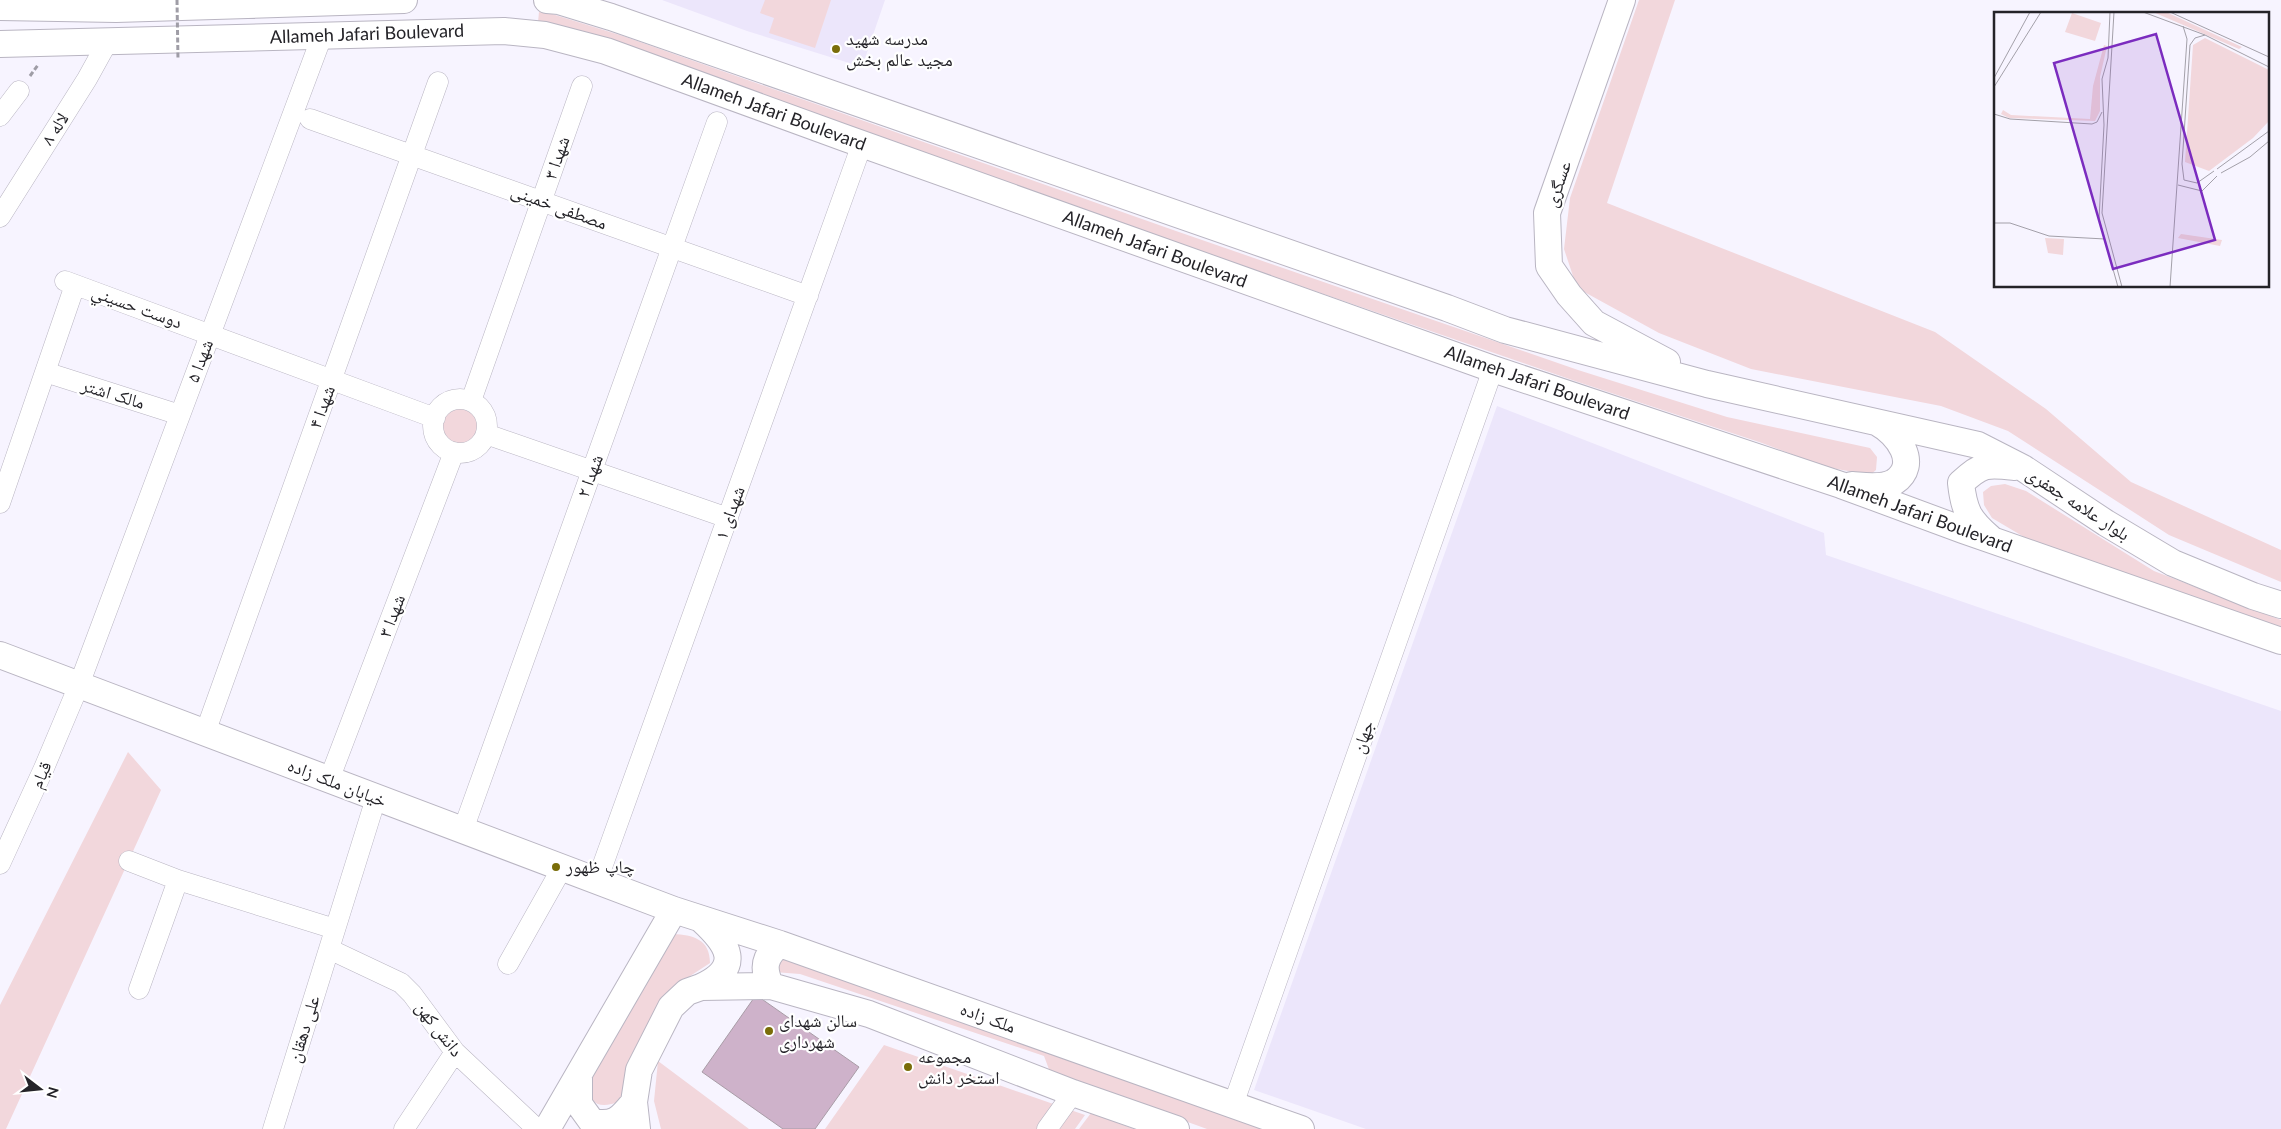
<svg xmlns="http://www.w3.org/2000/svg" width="2281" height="1129" viewBox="0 0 2281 1129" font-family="Lato,'Noto Naskh Arabic',sans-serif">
<rect width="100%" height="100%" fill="#f7f4ff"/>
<!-- built -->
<path fill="#ece6fb" d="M662 0H885L862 67 747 31Z
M1497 406 1824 533 1826 555 2281 711V1129H1366L1254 1090Z"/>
<!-- green -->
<path fill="#f2d7dc" d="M765 0H831L815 48 769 33 774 18 760 13Z
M1639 0H1675L1607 203 1935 332 2046 409 2131 482 2281 550V582L2169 535 2008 431 1941 406 1751 369 1659 333 1577 288 1564 249 1570 198Z
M539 12 552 14 623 36 1176 231 1578 370 1727 417 1870 448 1877 457 1876 470 1870 475 1826 467 1762 443 1575 381 538 22Z
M437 426a24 24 0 1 1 48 0a24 24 0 1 1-48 0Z
M2005 484 2026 491 2154 571 2281 620V632L2081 561 2024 537 1992 518 1984 505 1983 492 1991 486Z
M128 752 161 790 6 1129H0V1005Z
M673 934C693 935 710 939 710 963L678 984 621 1101C586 1115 586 1090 596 1064 602 1050 612 1037 620 1024 637 994 655 964 673 934Z
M778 953 930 1006 1262 1129H1207L1050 1072 1044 1056 800 974 774 972Z
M884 1045 1085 1115 1075 1129H825Z
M658 1061 749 1129H661L654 1101Z
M1091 1113 1134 1129H1079Z"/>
<!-- building -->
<path fill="#ceb2ca" stroke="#a89ca6" d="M756 995 859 1067 815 1129H783L702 1072Z"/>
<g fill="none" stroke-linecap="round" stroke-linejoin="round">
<defs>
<path id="minor" d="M0 116 19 91
M310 119 808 296
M0 217 87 79 108 41
M65 281 435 418
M45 372 180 415
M433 426a27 27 0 1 1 54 0a27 27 0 1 1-54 0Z
M471 401 582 86
M486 434 728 518
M0 503 75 285
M205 733 438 82
M329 780 454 452
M463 830 717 122
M129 861 178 880 335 929
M0 864 44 768 79 685 322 36
M597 881 862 144
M329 949 401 983 412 994 455 1052 537 1129
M508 964 562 868
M139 989 178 880
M1233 1105 1493 369
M273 1129 376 798
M404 1129 455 1052
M1047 1129 1073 1093"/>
<path id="major" d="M547 0 559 1 611 17 1447 308 1505 330 1707 384 1978 445 2023 468 2106 523 2173 563 2253 596 2281 605
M1622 0 1547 213 1549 266 1569 295 1594 323 1667 362
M0 7 116 9 404 0
M0 44 504 31 545 35 606 51 845 138 1493 369 1841 485 1963 530 2281 641
M1852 485C1865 486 1882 489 1894 482 1921 464 1897 433 1878 423
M1990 538C1969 520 1964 511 1961 483 1982 463 1987 464 2015 467
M0 655 674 910 780 944 1301 1129
M771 986C762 969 764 956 780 944
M701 987C743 967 729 945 702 920
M579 1075V1104L592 1122C615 1126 620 1119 634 1102
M547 1129 674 910
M637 1129 634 1102 639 1070 671 1007 687 992 701 987 771 986 869 1014 1073 1093 1176 1129"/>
</defs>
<!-- minor casing -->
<use href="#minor" stroke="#b9b5c2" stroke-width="21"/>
<!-- major casing -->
<use href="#major" stroke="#b9b5c2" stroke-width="28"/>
<!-- path -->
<path stroke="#9f9da6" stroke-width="3" stroke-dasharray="5 2.5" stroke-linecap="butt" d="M30 76 38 65"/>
<!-- minor -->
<use href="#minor" stroke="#fff" stroke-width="20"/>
<!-- major -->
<use href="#major" stroke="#fff" stroke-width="26"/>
<!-- path-bridge -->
<path stroke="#9f9da6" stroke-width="3" stroke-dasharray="5 2.5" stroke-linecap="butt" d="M177 0 178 60"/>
</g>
<!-- markers -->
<g fill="#7a6d09" stroke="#fff" stroke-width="2">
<circle cx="836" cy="49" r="5"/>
<circle cx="556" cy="867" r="5"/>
<circle cx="769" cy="1031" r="5"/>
<circle cx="908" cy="1067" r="5"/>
</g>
<g text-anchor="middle" stroke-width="4.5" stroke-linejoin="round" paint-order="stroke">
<!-- street labels -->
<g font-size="18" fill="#242328" stroke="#fff">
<text transform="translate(367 34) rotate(-2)" y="6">Allameh Jafari Boulevard</text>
<text transform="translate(774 112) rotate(20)" y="6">Allameh Jafari Boulevard</text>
<text transform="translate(55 129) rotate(-57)" y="6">لاله ۸</text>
<text transform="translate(557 158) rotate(-71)" y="6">شهدا ۳</text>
<text transform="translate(1558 184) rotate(-71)" y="6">عسگری</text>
<text transform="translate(559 207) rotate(20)" y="6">مصطفی خمینی</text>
<text transform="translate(1155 249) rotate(20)" y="6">Allameh Jafari Boulevard</text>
<text transform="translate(137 307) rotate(20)" y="6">دوست حسيني</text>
<text transform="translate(200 361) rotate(-69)" y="6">شهدا ۵</text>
<text transform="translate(1537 383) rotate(19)" y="6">Allameh Jafari Boulevard</text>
<text transform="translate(113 394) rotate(17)" y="6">مالک اشتر</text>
<text transform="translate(322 407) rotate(-70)" y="6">شهدا ۴</text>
<text transform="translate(590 476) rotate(-70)" y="6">شهدا ۲</text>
<text transform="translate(2078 504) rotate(33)" y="6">بلوار علامه جعفری</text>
<text transform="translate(730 513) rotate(-70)" y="6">شهدای ۱</text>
<text transform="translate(1920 514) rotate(20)" y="6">Allameh Jafari Boulevard</text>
<text transform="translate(392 616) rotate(-69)" y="6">شهدا ۳</text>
<text transform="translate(1363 737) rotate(-71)" y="6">جهان</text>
<text transform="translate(41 775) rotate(-66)" y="6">قیام</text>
<text transform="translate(337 783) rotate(21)" y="6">خیابان ملک زاده</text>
<text transform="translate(988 1018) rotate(20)" y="6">ملک زاده</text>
<text transform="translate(304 1029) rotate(-73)" y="6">علی دهقان</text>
<text transform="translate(439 1029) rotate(52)" y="6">دانش کهن</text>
</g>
<!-- poi labels -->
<g font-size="18" fill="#242328" stroke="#fff" text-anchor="start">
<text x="846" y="45">مدرسه شهید<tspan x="846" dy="21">مجید عالم بخش</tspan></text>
<text x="566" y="873">چاپ ظهور</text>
<text x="779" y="1027">سالن شهدای<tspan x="779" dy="21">شهرداری</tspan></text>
<text x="918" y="1063">مجموعه<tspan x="918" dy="21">استخر دانش</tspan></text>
</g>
</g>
<!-- overview -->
<g transform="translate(1994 12)">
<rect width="275" height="275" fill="#f7f4ff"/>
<path d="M159 0H172L248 35 245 37ZM78 1 107 11 101 29 71 20ZM211 26 275 58V109L259 126 215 159 191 150 199 33ZM110 33 113 34 106 65V99L101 109 15 106 7 102 9 98 17 103 96 107 99 74ZM187 222 194 223 228 228 226 234 184 226ZM51 226 70 227 69 243 54 241Z" fill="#f2d7dc"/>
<path fill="none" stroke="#a3a0a9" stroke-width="1" d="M116 0 114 46 108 67 110 113 105 207 124 275M120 0 108 201 128 275M149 0 211 23 275 55M176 0 275 45M0 66 36 0M0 75 47 0M0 102 16 107 98 112 103 110 108 100M223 157 275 119M227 161 256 145 275 129M203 171 190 168 188 152 196 33 201 26 211 23M203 171 220 159M184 173 208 179 223 164M0 211H16L55 224 111 227M176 275 193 27 189 14"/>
<path fill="#7b2cbf" fill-opacity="0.15" stroke="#7b2cbf" stroke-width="2.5" d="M162 22 221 228 119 257 60 51Z"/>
<rect width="275" height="275" fill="none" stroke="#242328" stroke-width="2.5"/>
</g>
<!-- north arrow -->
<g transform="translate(40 1089) rotate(106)" stroke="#ffffff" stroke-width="4" paint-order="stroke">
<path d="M0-4L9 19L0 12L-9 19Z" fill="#242328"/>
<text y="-8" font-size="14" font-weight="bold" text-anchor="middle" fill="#242328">N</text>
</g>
</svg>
